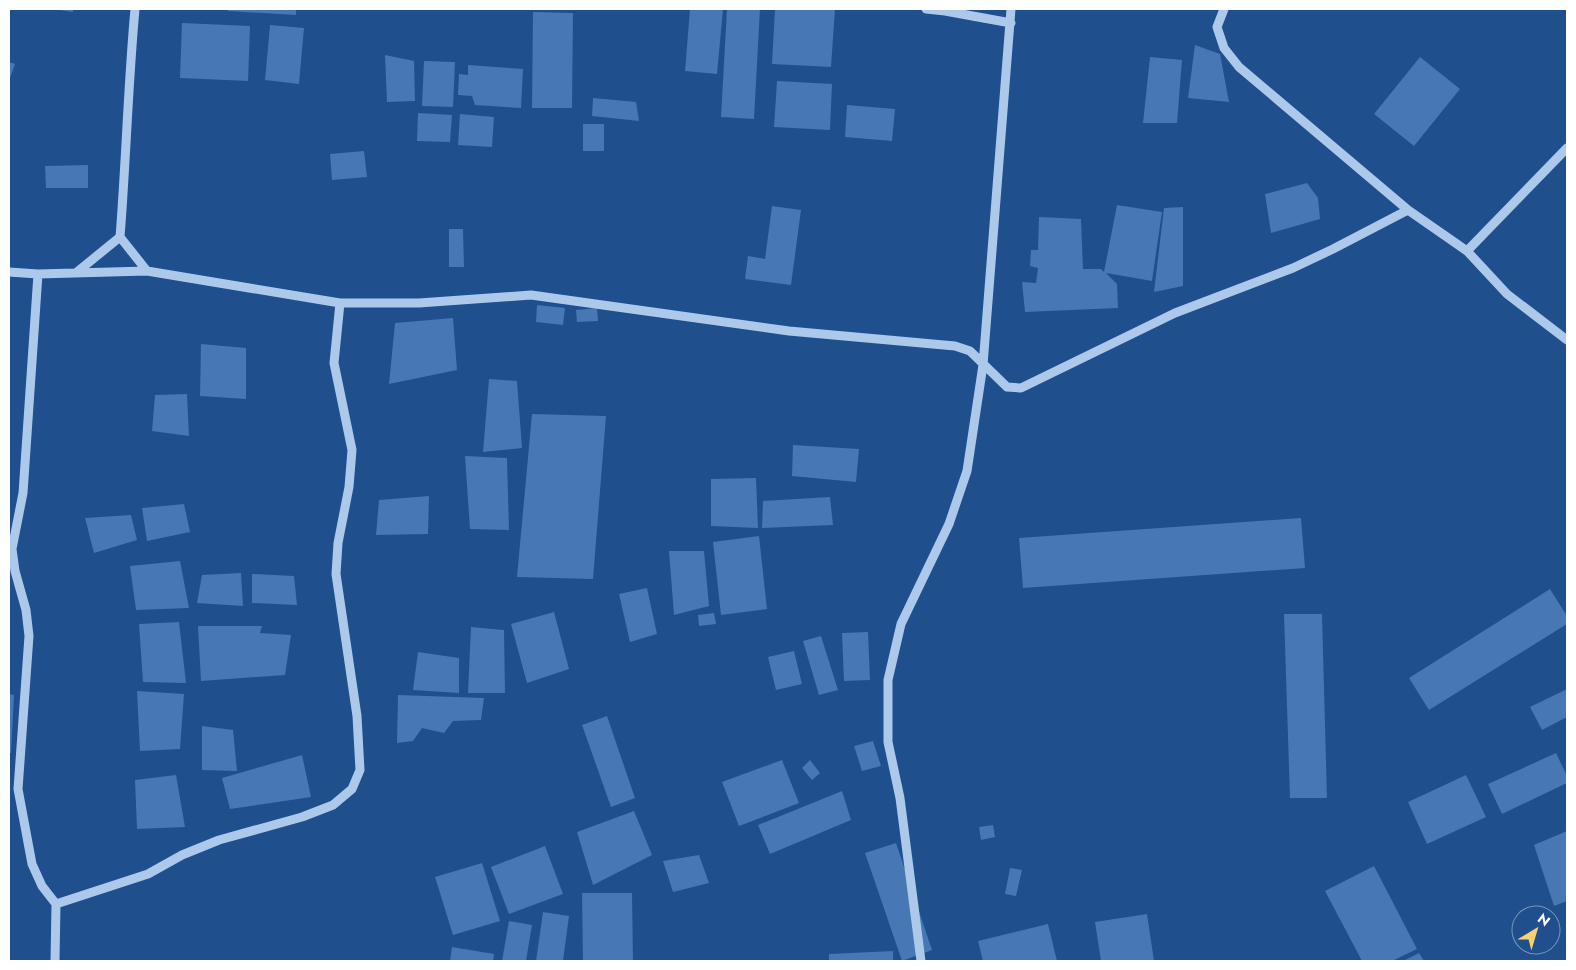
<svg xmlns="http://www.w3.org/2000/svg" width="1576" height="970" viewBox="0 0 1576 970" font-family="Jost,sans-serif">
<rect width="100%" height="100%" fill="#1f4f8d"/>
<!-- building -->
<path fill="#4777b4" d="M59 9H73V12L59 10Z
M228 9H296V15L228 11Z
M690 9H723L717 74 685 71Z
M727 9H760L754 119 721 117Z
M775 9H835L831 67 772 64Z
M533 12 573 13 572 108H532Z
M182 23 250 26 248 81 180 78Z
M270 25 304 28 299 84 265 80Z
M1195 45 1220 54 1229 102 1188 98Z
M385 55 414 61 415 101 387 102Z
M1150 57 1182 60 1177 123H1143Z
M1420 57 1460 89 1414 146 1374 114Z
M424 61 455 62 453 107 422 106Z
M9 62 15 64 9 81Z
M468 65 523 69 521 108 475 105 472 96 458 95 459 74 468 75Z
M777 81 832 84 830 130 774 127Z
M593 98 636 102 639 121 592 116Z
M847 105 895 109 892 141 845 137Z
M418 113 452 115 450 142 417 141Z
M460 114 494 117 492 147 458 145Z
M583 124H604V151H583Z
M364 151 367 177 332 180 330 154Z
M88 165V188H46L45 166Z
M1307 183 1318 198 1320 219 1271 233 1265 194Z
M1117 205 1162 212 1152 281 1106 273 1117 284 1118 308 1025 312 1022 282 1036 283 1038 268 1030 266 1031 250H1038L1039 217 1081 219 1083 269H1101L1104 272Z
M772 206 801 210 791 285 745 279 748 256 765 259Z
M1183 207V286L1154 292 1164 208Z
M449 229H463L464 267H449Z
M537 305 565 308 563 325 536 322Z
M597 308 598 321 577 322 576 310Z
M453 318 457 370 389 384 395 323Z
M201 344 246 348V399L200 396Z
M489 379 517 381 522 448 483 452Z
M187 394 189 436 152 431 155 395Z
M532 414 606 416 593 579 517 577Z
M793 445 859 449 856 482 792 476Z
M465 456 507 458 509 530 470 529Z
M756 478 758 528 711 526V479Z
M429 496 428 534 376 535 379 500Z
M830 497 833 525 762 528 763 501Z
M184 504 190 532 147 541 142 508Z
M131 515 137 540 94 553 85 518Z
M1301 518 1305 568 1023 588 1019 538Z
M759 536 767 609 721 615 713 542Z
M669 551H704L709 606 674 615Z
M180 561 189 608 136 610 130 566Z
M241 573 243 606 197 603 202 575Z
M252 574 294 576 297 605 252 603Z
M647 588 657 634 630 642 619 594Z
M1550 589 1567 616V624L1429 710 1409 678Z
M554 612 569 669 527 683 511 624Z
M714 613 716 624 699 626 698 615Z
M1284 614H1322L1327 798H1290Z
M179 622 186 683 143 682 139 624Z
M198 626H262L260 633 291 635 285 675 201 681Z
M471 627 504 630 505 693H468Z
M868 632 870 680 844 681 842 633Z
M821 636 838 690 819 695 803 641Z
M794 651 802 684 776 690 768 657Z
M418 652 459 658V693L413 690Z
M1567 689V717L1542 730 1530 707Z
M137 691 184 694 180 749 140 751Z
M9 694 14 695 11 753H9Z
M398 695 484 698 481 720 453 721 444 733 422 728 413 741 397 743Z
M607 716 635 798 611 807 582 725Z
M202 726 233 730 237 771 202 770Z
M873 741 881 766 862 771 854 746Z
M1556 753 1567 776V783L1502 814 1488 784Z
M302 755 311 797 230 809 222 778Z
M782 760 799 803 739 826 722 782Z
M810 760 820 773 812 780 802 768Z
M176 775 185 827 137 829 135 780Z
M1466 775 1486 817 1427 844 1408 802Z
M842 791 851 820 770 854 758 825Z
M634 811 652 855 593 885 577 832Z
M993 825 995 837 981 840 979 827Z
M1567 831V901L1554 906 1534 845Z
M896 843 932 950 902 961 865 853Z
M545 846 563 894 509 914 491 867Z
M699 855 709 883 673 892 663 861Z
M482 863 500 921 453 935 435 877Z
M1374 866 1417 949 1392 961H1362L1325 891Z
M1010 868 1022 870 1016 896 1005 894Z
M582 893H632L633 961H583Z
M543 912 569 916 563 961H536Z
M1147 914 1154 961H1101L1095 922Z
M509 921 532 925 526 961H502Z
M1048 924 1057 961H983L978 941Z
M452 947 494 954 493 961H450Z
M893 951V961H829V954Z
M1419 953 1424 961H1403Z"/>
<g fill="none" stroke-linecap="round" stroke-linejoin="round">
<!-- minor -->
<path stroke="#acc9ec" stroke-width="9" d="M135 9C128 85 126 161 120 237L147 271
M926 9 945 11 1011 23
M1224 9 1217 27 1224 48 1239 67 1408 210 1467 251 1507 294 1567 340
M1467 251 1567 148
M9 272 38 274 147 271 340 303H419L531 295 789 331 955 346 970 351 1007 387 1021 388 1175 313 1293 268 1333 249 1408 210
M77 272 120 237
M38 274 23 493 12 549 15 571 26 610 29 636 18 789 32 864 42 886 56 904 55 961
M56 904 148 874 182 855 219 840 302 817 333 805 352 789 360 770 357 716 336 574 338 543 349 487 352 450 334 363 340 303
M921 961 900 798 888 742V680L901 624 949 524 967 471 983 365 1011 9"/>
</g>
<!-- border -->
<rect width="1576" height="970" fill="none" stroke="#ffffff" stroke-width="20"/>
<!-- north arrow -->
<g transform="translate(1536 930) rotate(38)"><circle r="24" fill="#1f4f8d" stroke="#7995bb"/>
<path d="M0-4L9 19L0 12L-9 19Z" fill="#fad16c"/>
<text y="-8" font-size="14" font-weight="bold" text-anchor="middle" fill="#ffffff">N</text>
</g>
</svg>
